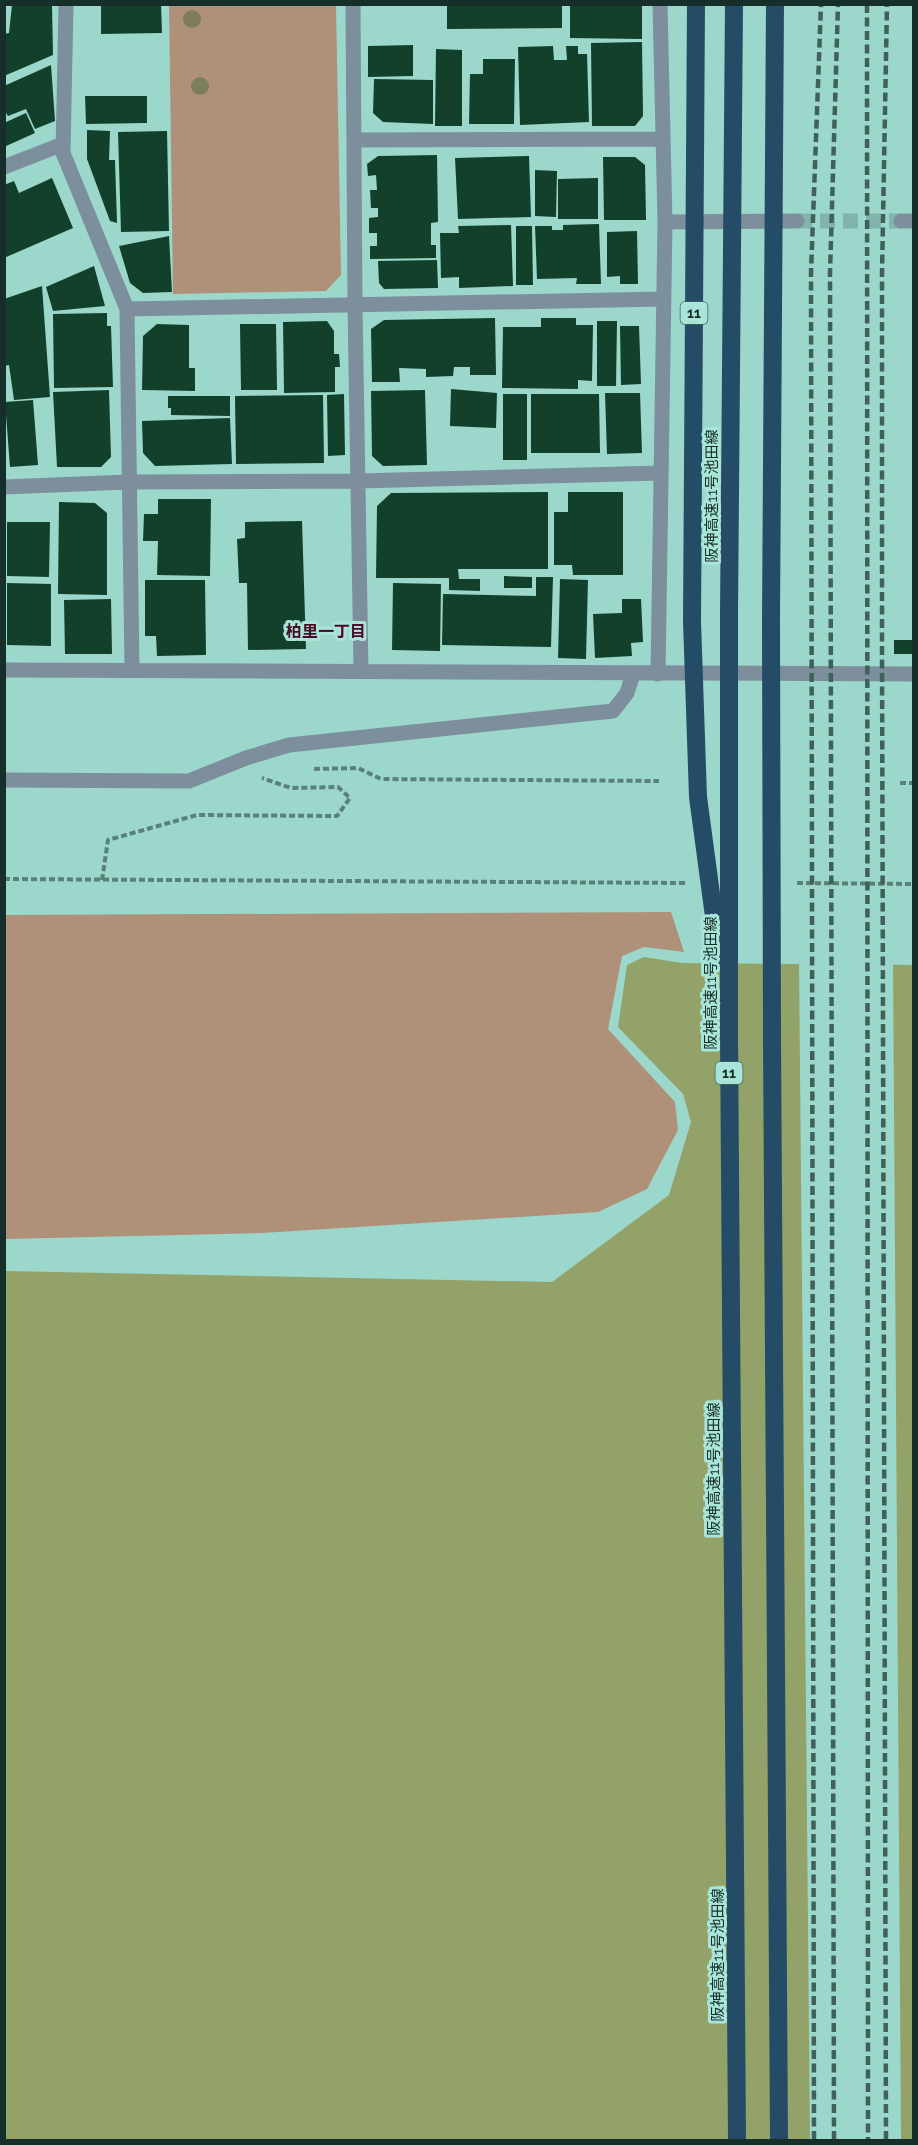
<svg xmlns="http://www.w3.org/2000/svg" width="918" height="2145" viewBox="0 0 918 2145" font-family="Raleway,'Noto Sans JP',sans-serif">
<rect width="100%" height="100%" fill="#9cd7cb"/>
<!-- green -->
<path fill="#af9179" d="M169 5H336L341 275 326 291 173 294Z
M671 912 684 952 644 947 622 956 608 1029 675 1102 678 1130 647 1189 598 1212 262 1233 5 1239V915Z"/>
<!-- water -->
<path fill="#93a268" d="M644 957 682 963 913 965V2140H5V1271L552 1282 669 1195 691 1122 683 1094 618 1027 627 965Z"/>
<!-- pier -->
<path fill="#9cd7cb" d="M799 961H893L901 2140H810Z"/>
<!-- building -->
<path fill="#12402b" d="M101 4H161L162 33 101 34Z
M447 4H562V28L447 29Z
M570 4H642V39L570 38Z
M12 5H52L53 55 4 76V34L9 33Z
M642 42 643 116 635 126H592L591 43Z
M413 45V76L368 77V46Z
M553 46 554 60H567L566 46H578V54H587L589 122 520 125 518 47Z
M436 49 462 50V126H435Z
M483 59H515L514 124H469L470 74H483Z
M51 65 55 121 35 129 26 109 8 116 4 110V86Z
M374 79 433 80V124L383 122 373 113Z
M85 96H147V123L86 124Z
M26 113 35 133 4 147V123Z
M87 130 110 131 109 160H115L117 223 110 221 87 159Z
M167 131 169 231 121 232 118 132Z
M437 155 438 222 431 223V245H436V258L370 259V246H377V233H369V218L378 217V208H371L370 190H377L376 175 368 176 367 164 378 156Z
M529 156 531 217 458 219 455 158Z
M603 157H635L645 165 646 220H604Z
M535 170 557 171 556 217 535 216Z
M52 178 73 228 4 258V185L14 181 19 193Z
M598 178V219H558V179Z
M599 224 601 284H576L577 278 537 279 535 226H552V230H563V225Z
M511 225 513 286 459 288V277L441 278 440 233H459L458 226Z
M516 226H532L533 285H516Z
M637 231 638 284H620V276L607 277V232Z
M169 236 172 292 143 293 130 283 119 246Z
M437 260 438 288 384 289 379 283 378 261Z
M94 266 105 306 53 311 46 287Z
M42 286 50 397 14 400 9 365 4 366V299Z
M107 313V326H111L113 387 54 388 53 314Z
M495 318 496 375H470V367H454L453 376 426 377V369L399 368 400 382H372L371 329 384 320Z
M541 318H576V325H593L592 381 578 380V389L502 388 503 327H541Z
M327 321 334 331V354H339L340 367H335V392L284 393 283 322Z
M597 321H617L616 386H597Z
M157 324 189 325V368H195V391L142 390 143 336Z
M240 324H276L277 390H241Z
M620 326H639L641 384 621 385Z
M451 389 497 393 496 428 450 426Z
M109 390 111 457 101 467H57L53 392Z
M425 390 427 465 383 466 372 456 371 391Z
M605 393H640L642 453 607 454Z
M344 394 345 455 328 456 327 395Z
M503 394H527V460H503Z
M531 394H599L600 453H531Z
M323 395 324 463 236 464 235 396Z
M168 396H230V416L171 415V408H168Z
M33 400 38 465 10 467 5 402Z
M230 418 232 464 155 466 143 453 142 421Z
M548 492V569H458L459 579H480V591L449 590V578H376L377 506 391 493Z
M568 492H623V575H573L572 565H554V512H568Z
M158 499H211L210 576 157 575 158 541H143L144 514H158Z
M59 502 95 503 107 513V595L58 594Z
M302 521 306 649 248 650 247 583H239L237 539 245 538V522Z
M7 522H50L49 577 7 576Z
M504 576 532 577V588H504Z
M536 577H553L551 647 442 645 443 594 536 596Z
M560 579 588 580 586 659 558 658Z
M145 580H205L206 655 157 656 156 636H145Z
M7 583 51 584V646L7 645Z
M393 583 441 584 440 651 392 650Z
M111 599 112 654H65L64 600Z
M622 599H641L643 642 631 643 632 656 595 658 593 614 622 613Z
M894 640H914V654H894Z"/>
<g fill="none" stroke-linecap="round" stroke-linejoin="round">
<!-- street-tunnel -->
<path stroke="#81b5ab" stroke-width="15" stroke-dasharray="15 8" stroke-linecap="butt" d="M797 221H901"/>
<!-- path -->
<path stroke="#588179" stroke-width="4" stroke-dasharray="6 3" stroke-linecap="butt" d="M314 769 358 768 381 779 659 781
M900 783H914
M4 879 685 883
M102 880 108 840 197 815 337 816 350 798 338 787 291 788 262 778
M797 883 914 884"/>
<!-- street -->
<path stroke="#7d8f9c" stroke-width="15" d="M66 4 63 153 127 309 132 669
M353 4 355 305 361 671
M355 140 663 139
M4 167 63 144
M901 221H914
M665 222 797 221
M127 309 664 299
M4 487 128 482 359 481 660 473
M4 670 914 674
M658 674 665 222 660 4
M4 780 189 781 246 758 289 745 613 711 627 693 633 674"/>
<!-- rail -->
<path stroke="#3f615a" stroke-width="4.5" stroke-dasharray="9 4.5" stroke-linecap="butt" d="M867 4 868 2140
M814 2140 811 273 821 4
M834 2140 830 273 838 4
M886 2140 882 648V274L887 4"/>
<!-- highway-bridge -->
<path stroke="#254c66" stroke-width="18" d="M696 4 692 621 698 797 720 961
M734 4 729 615V1034L737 2140
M775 4 771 619 772 1039 779 2140"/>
</g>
<!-- trees -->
<g fill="#7e7e5c">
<circle cx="192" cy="19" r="9"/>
<circle cx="200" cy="86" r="9"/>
</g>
<g text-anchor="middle" stroke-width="6" stroke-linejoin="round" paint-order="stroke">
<!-- shield labels -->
<g fill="#a9e4d8" stroke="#43655e" stroke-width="1.5">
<rect x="680.5" y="302" width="27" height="22" rx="4.5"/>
<rect x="715.5" y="1062" width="27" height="22" rx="4.5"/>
</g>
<g font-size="14" font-weight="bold" fill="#172f2a">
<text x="694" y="318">11</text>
<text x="729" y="1078">11</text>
</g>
<!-- street labels -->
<g font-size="15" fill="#172f2a" stroke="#a9e4d8">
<text transform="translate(712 496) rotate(-90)" y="5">阪神高速11号池田線</text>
<text transform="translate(711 983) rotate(-90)" y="5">阪神高速11号池田線</text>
<text transform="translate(714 1469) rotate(-90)" y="5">阪神高速11号池田線</text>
<text transform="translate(718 1955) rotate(-90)" y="5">阪神高速11号池田線</text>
</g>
<!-- neighbourhood labels -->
<g font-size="16" font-weight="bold" fill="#4c0926" stroke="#a9e4d8">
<text x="326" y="637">柏里一丁目</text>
</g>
</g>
<!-- border -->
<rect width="918" height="2145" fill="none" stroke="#172f2a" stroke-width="12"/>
</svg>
